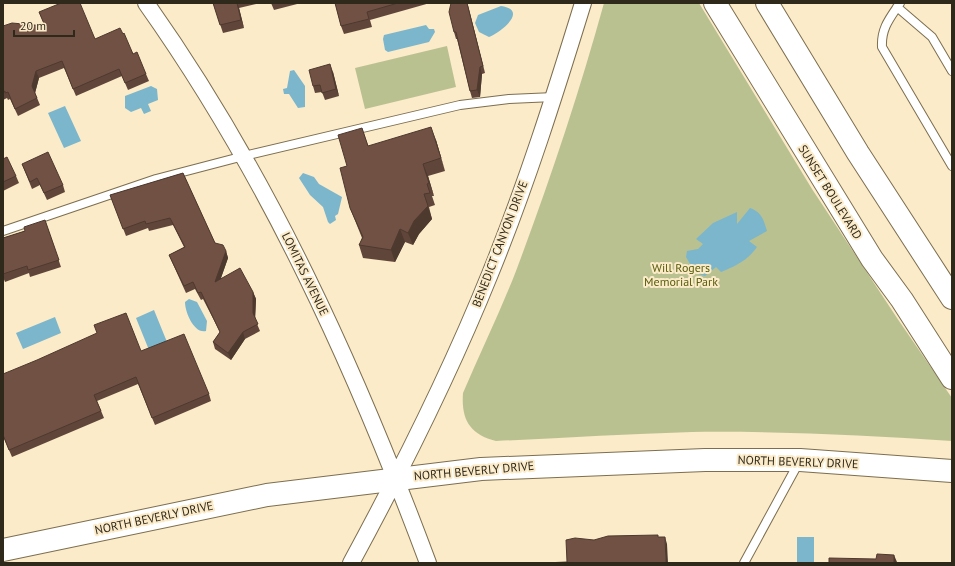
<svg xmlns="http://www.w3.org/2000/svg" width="955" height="566" viewBox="0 0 955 566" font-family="'PT Sans',sans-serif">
<rect width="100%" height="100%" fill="#fbebc9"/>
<!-- green -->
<path fill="#bac190" d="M604 3H699L812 189 897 318 952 398V441C866 435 779 431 692 432 627 434 561 438 496 441 470 434 461 420 463 393 480 353 500 312 516 271 549 183 579 94 604 3Z
M447 46 456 87 365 109 355 68Z"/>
<!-- water -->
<path fill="#7bb6cc" d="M501 6C529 10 501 32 489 37L479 32 475 23 478 15Z
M426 25 429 29H434L435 32 429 42 388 52 385 50 383 39 384 35Z
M294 70 305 86V107L298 108 289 94H284L283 89 287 88 290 71Z
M151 86 157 89 158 100 148 104 151 111 144 114 141 108 131 112 125 108V96Z
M65 106 81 141 64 148 48 113Z
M303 173 314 177 319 184 342 197 338 214 335 216 336 220 330 224 328 222 323 207 310 195 299 178Z
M750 208C762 212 764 221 767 231L749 241 757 247C748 260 736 266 721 272L716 267 705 276 695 273 686 257 687 251 698 249 703 244 696 239 713 223 737 212V224Z
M189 299 197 302 207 321 206 331C194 334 185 312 185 302Z
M154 310 167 342 149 350 136 318Z
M55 317 61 333 23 349 16 333Z
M797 537H814V563H797Z"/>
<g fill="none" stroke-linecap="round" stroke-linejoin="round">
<defs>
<path id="lane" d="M900 3C890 18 881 28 882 47L952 166
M897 7 932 37 952 71
M3 231 156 179 244 156 460 105 509 99 554 97
M744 563 799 462"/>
<path id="street" d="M146 3C268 175 355 367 428 563
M351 563C402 469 450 373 490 274 526 186 555 94 583 3"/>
<path id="secondary" d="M715 3 872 259 902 300 952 378
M767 3 858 153 952 298
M3 550 267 495 481 469 705 460H800L952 471"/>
</defs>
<!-- lane casing -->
<use href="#lane" stroke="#7c6e4f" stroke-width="10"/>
<!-- street casing -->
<use href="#street" stroke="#7c6e4f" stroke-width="18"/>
<!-- secondary casing -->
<use href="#secondary" stroke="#7c6e4f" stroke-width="24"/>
<!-- lane -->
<use href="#lane" stroke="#fff" stroke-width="8"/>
<!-- street -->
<use href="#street" stroke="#fff" stroke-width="16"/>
<!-- secondary -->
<use href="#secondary" stroke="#fff" stroke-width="22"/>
</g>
<!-- wall -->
<path fill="#60463a" d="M213 3H260L239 8 244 28 223 33Z
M271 3H301L274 10Z
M335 3H430L370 20 372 27 344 34 341 26Z
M451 3H467L468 6 485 73 482 74 480 97 472 98 470 91 457 39H456L454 32Z
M39 12 95 39 123 34 133 54 146 74 149 81 128 90 122 76 76 96 64 68 39 78 35 93 40 105 18 116 10 99 8 100 7 98 3 100V26H45Z
M333 72 339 96 325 100 322 92 315 93 313 86Z
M362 128 368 146 436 140 445 171 428 176 434 196H432L435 205 429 207 432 219 419 234 413 245 405 242 395 262 363 258 359 245 362 238 350 208 347 166Z
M3 159 16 176 19 183 3 191Z
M22 164 63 185 65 192 47 200 40 185 32 189Z
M183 173 215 243 226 251 228 258 221 278 253 292 256 299 255 319 260 331 245 339 231 360 215 349 213 342 220 332 203 299 201 300 195 289 186 293 172 262 169 255 184 247 173 225 149 231 148 228 126 236 110 195Z
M45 220 61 267 30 277 29 273 5 282 3 277V238L25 231Z
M141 351 209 394 211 401 155 425 138 384 97 401 104 418 12 457 3 436V374Z"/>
<!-- shaded-wall -->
<path fill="#4e392f" d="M237 3 239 8 244 28 241 20Z
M467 3 468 6 485 73 483 66Z
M330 64 333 72 339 96 336 89Z
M480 67 482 74 480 97 477 90Z
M36 71 39 78 35 93 32 86Z
M431 127 436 140 445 171 441 158Z
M423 164 428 176 434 196 429 183Z
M424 194 432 219 419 234 413 245 408 233 414 221Z
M400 229 405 242 395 262 391 250Z
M226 251 228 258 217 289 215 282Z
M253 292 256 299 255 320 253 313Z
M243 332 245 339 231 360 228 353Z
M665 537 667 544 668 563H666Z
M894 555 897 562V563H894Z"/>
<!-- building -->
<path fill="#705143" stroke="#4e392f" d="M61 3H80L95 39 120 28 123 34 124 33 133 54 137 52 146 74 125 83 119 69 73 89 62 61 36 71 32 86 37 98 15 109 8 92 5 93V91L3 92V26L12 23 45 26 39 12Z
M213 3H237L241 20 220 25Z
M335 3H398L367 12 369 19 341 26Z
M451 3H467L483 66 480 67 477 90 470 91 456 32H454L449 12Z
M330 64 336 89 322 93 320 85 313 86 309 70Z
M431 127 441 158 423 164 429 183 427 184 430 193 424 194 428 206 414 221 408 233 400 229 391 250 359 245 363 237 350 208 340 168 347 166 338 135 362 128 368 146Z
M48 152 63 185 44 193 37 178 30 182 22 164Z
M7 157 16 176 3 182V159Z
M183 173 215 243 223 245 226 251 215 282 240 268 253 292V313L258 324 243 332 228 353 213 342 220 332 201 292 198 293 193 282 184 286 169 255 185 247 170 218 146 224 145 221 123 229 110 195Z
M45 220 59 260 28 270 27 266 3 274V238L25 231 24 227Z
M126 313 141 351 184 334 209 394 152 418 136 377 94 395 101 411 9 450 3 435V374L37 360 97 333 94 325Z
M658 535V537H665L666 563H544L567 562 566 540 575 538 594 540 608 536Z
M877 554 894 555V563H829V558L876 559Z"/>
<g text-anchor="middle" stroke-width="4" stroke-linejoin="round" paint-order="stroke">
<!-- street labels -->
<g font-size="12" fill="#2f291c" stroke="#fbebc9">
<text transform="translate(830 192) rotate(58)" y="4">SUNSET BOULEVARD</text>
<text transform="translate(500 244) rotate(-69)" y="4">BENEDICT CANYON DRIVE</text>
<text transform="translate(305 274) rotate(64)" y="4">LOMITAS AVENUE</text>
<text transform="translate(798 462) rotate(2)" y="4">NORTH BEVERLY DRIVE</text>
<text transform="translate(474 471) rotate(-5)" y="4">NORTH BEVERLY DRIVE</text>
<text transform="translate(154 518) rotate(-12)" y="4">NORTH BEVERLY DRIVE</text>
</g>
<!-- park labels -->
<g font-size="12" fill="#575d0c" stroke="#fbebc9">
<text x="681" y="272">Will Rogers<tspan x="681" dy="14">Memorial Park</tspan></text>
</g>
</g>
<!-- border -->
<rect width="955" height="566" fill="none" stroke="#2f291c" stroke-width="8"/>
<!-- scale -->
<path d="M14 30v6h60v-6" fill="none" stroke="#2f291c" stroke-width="2"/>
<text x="20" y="30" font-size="12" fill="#2f291c" stroke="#fbebc9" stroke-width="3" paint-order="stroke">20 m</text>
</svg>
